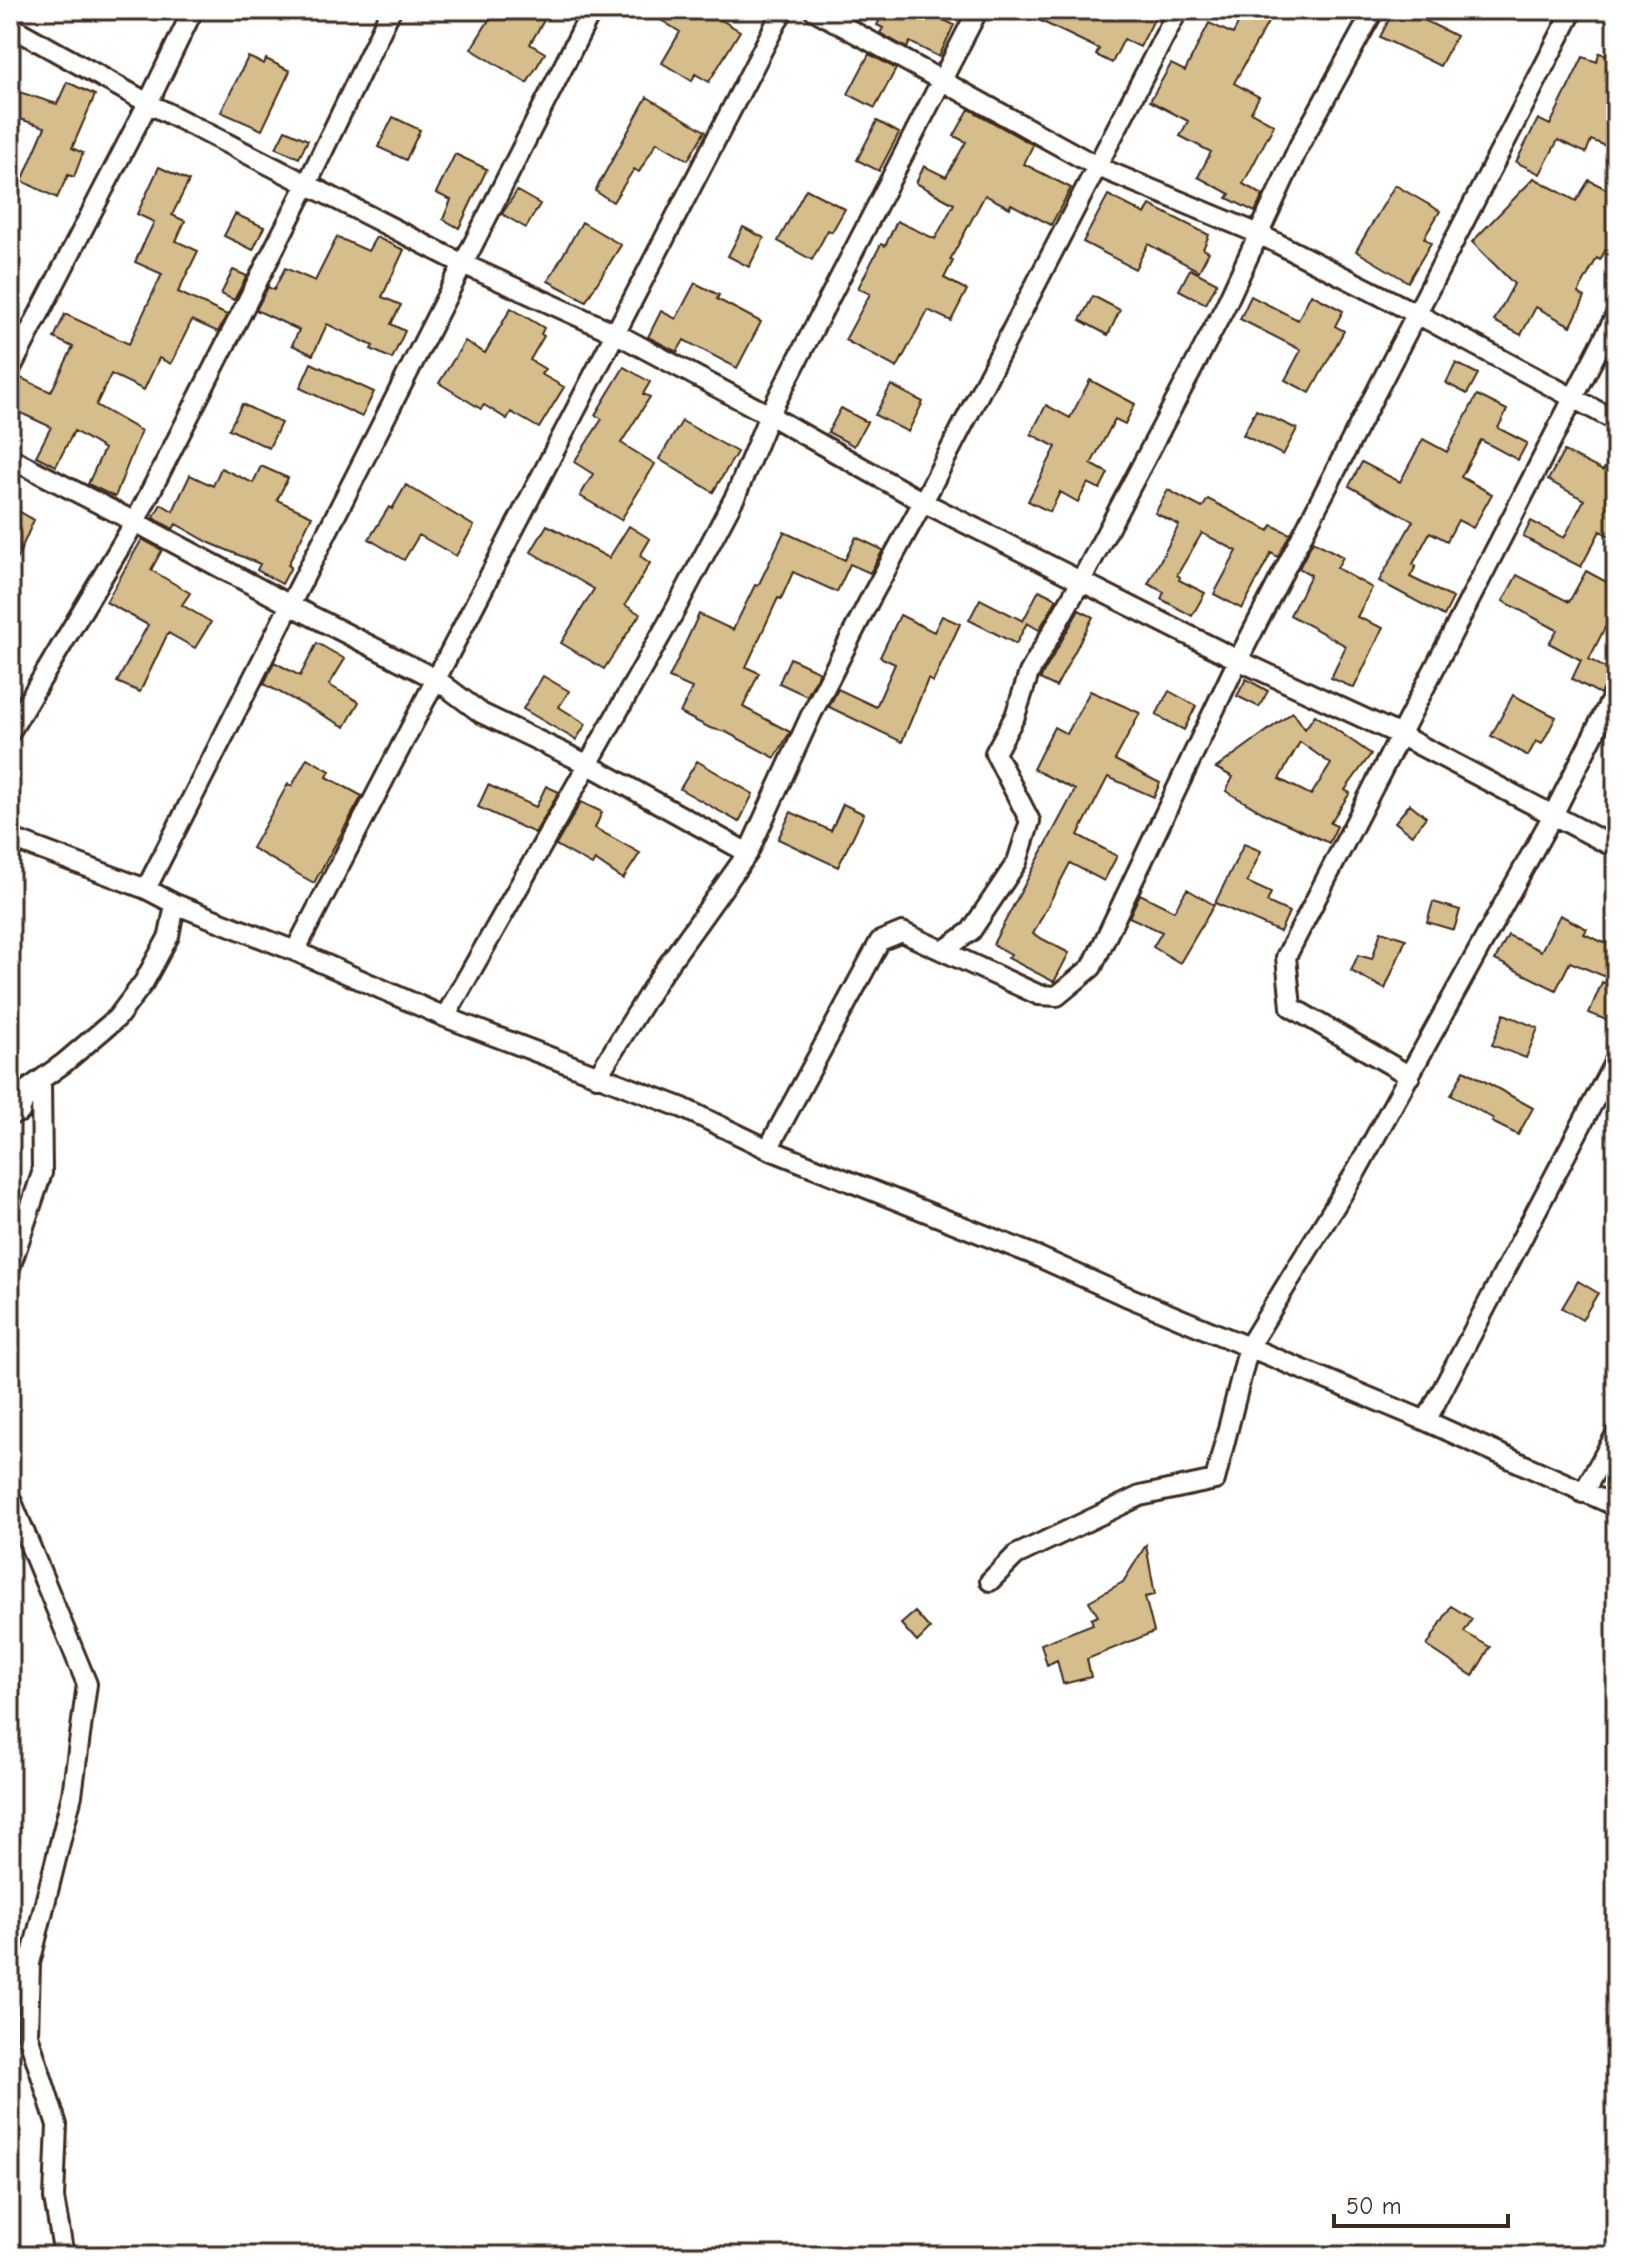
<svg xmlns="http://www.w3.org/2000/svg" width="1626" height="2266" viewBox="0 0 1626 2266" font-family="'Comic Neue',sans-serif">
<rect width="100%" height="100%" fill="#fff"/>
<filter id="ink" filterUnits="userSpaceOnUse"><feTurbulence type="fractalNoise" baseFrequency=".0125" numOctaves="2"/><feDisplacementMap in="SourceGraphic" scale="16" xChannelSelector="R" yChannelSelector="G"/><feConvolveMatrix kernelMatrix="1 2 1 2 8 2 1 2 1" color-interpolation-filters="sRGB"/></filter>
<g filter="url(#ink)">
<!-- building -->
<path fill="#d6bd8c" stroke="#3b2a1e" stroke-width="2" fill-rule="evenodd" d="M495 10H550L530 44 545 53 527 83 471 49Z
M645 10H704L740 31 709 82 695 74 692 81 662 63 680 32Z
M885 10H925L954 25 939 57 910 42 907 48 880 33 883 28 877 25Z
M1018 10H1159L1140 47 1124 39 1112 63 1096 55 1099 49Z
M1245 10H1275L1234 83 1259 97 1251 112 1274 125 1243 184 1263 195 1255 212 1227 198 1230 194 1198 177 1211 152 1180 136 1188 121 1150 101 1171 64 1185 71 1209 23 1233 34Z
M1394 10H1420L1416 16 1456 36 1440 66 1380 37Z
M1599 53 1616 57V150L1591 140 1586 153 1558 140 1540 174 1516 162 1538 119 1550 125 1583 57 1597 62Z
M869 54 896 69 875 108 848 94Z
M248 57 264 64 266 59 290 71 262 130 221 112Z
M67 82 95 95 72 148 83 153 74 177 68 175 57 198 22 181 45 127 10 116V89L57 104Z
M647 97 705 131 688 160 657 142 639 172 634 169 613 202 595 191Z
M969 109 1033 145 1024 164 1071 188 1051 225 1011 204 1010 208 985 195 950 260 953 261 944 278 967 290 951 321 928 310 897 368 845 340 870 294 858 288 881 244 885 246 897 221 935 239 954 204 916 183 924 166 946 177 966 142 954 136Z
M393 117 420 130 406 160 378 147Z
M877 121 899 133 879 171 857 160Z
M285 130 308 140 299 158 276 148Z
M455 154 487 169 459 228 443 219 451 200 436 193Z
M159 167 189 181 172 215 185 221 176 241 198 251 178 292 227 315 218 332 192 320 171 364 159 358 144 390 111 374 96 405 141 431 115 497 88 484 104 449 74 431 56 466 36 456 51 427 10 408V402L21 378 51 392 73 347 54 338 65 314 129 344 162 274 135 262 154 222 137 214Z
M1534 178 1576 201 1589 180 1612 192 1605 205 1616 211V231L1600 260 1597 258 1578 293 1585 297 1571 326 1536 307 1521 335 1494 321 1514 284 1472 242Z
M1395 185 1440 211 1424 238 1431 243 1408 282 1356 251Z
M806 189 845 209 832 232 828 230 812 260 778 241Z
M517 191 540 204 526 228 502 214Z
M1108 195 1145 214 1150 205 1209 235 1203 249 1209 252 1199 271 1148 244 1135 269 1083 242Z
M235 214 264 227 253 250 224 236Z
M582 222 621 245 586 301 548 281Z
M743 227 764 238 749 267 728 256Z
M337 237 368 251 376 237 404 250 382 297 401 305 391 324 405 331 392 359 371 349 373 346 327 324 313 355 292 345 299 330 256 310 268 287 274 290 285 268 315 281Z
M1190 269 1217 283 1206 304 1179 290Z
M233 270 247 276 234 300 221 294Z
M695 283 719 295 717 299 761 322 737 368 684 340 677 352 648 337 661 311 676 319Z
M1311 294 1343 311 1335 326 1344 331 1310 393 1285 380 1301 350 1240 319 1251 296 1298 320Z
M1093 296 1120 310 1108 335 1080 320Z
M511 308 544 328 541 334 544 336 530 360 545 369 541 374 564 387 539 428 511 412 507 419 484 405 481 409 439 383 465 341 485 353Z
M311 363 374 392 362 417 300 388Z
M1456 363 1478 374 1467 394 1446 383Z
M624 367 650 382 643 394 650 397 621 443 655 464 621 520 580 496 593 474 574 462 602 419 595 415Z
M1090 380 1135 404 1125 424 1115 419 1091 464 1108 473 1100 489 1088 483 1078 502 1060 492 1050 512 1028 501 1056 447 1031 434 1046 405 1070 418Z
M891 385 923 402 908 432 875 415Z
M1477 395 1507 410 1498 428 1527 443 1518 460 1481 440 1461 477 1492 494 1473 528 1458 520 1447 541 1430 532 1413 564 1416 566 1410 577 1453 598 1444 616 1379 581 1413 521 1349 486 1362 462 1400 482 1423 439 1447 452Z
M242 404 281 423 269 448 229 429Z
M841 408 867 422 854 446 828 432Z
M1256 410 1297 429 1283 455 1243 435Z
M682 421 737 452 713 492 659 459Z
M1616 447V540L1600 531 1581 567 1523 537 1531 521 1564 538 1584 500 1548 480 1564 451 1603 471Z
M261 466 288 478 277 500 312 516 288 565 291 567 282 584 257 570 260 564 210 543 176 524 173 529 153 518 161 504 173 511 190 475 213 486 221 468 253 483Z
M406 485 474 526 456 556 419 535 404 560 369 539 389 507 392 509Z
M1168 490 1202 508 1208 499 1269 531 1272 525 1290 534 1278 557 1271 553 1242 609 1214 594 1237 551 1202 533 1177 575 1180 577 1179 580 1205 593 1192 616 1161 599 1164 592 1148 584 1179 525 1155 513Z
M10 506 34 520 10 574Z
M547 525 609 558 629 526 650 539 640 556 650 563 625 605 640 614 604 669 561 643 594 589 531 552Z
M784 532 845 560 856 537 883 550 870 573 850 564 837 592 793 572 781 599 778 598 746 667 759 673 743 707 790 732 775 758 726 732 710 728 680 713 692 688 669 678 699 614 733 630 755 585 758 586Z
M142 539 162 550 151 570 190 593 182 605 211 622 195 648 168 633 140 692 117 682 148 625 106 602Z
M1313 541 1343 557 1337 568 1372 588 1357 617 1383 628 1354 688 1331 678 1346 646 1290 615 1311 575 1299 568Z
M1586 571 1616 587V606L1589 659 1612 672 1600 694 1572 679 1581 660 1549 643 1557 630 1503 601 1517 575 1569 602Z
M1039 590 1057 599 1039 630 1027 623 1016 644 969 620 980 599 1023 621Z
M1079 610 1093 617 1056 687 1040 679Z
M900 615 934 632 942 616 960 624 933 682 928 679 902 742 829 707 838 689 876 707 895 664 880 657Z
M317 643 345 659 329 685 359 702 345 727 264 684 274 662 300 676Z
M790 658 820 672 807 696 779 683Z
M543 676 569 691 559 707 586 724 576 740 523 709Z
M1246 679 1268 691 1259 707 1237 696Z
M1090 691 1140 713 1115 760 1160 783 1154 797 1108 777 1078 835 1117 856 1104 881 1070 863 1033 934 1069 953 1054 982 1008 958 1011 954 993 944 1075 790 1033 769 1054 727 1067 734Z
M1169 691 1196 706 1184 730 1156 715Z
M1513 695 1556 717 1542 744 1536 741 1528 756 1491 736Z
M1293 712 1305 729 1315 715 1371 754 1345 790 1350 793 1330 823 1337 826 1329 843 1265 814 1226 791 1233 777 1216 768ZM1300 742 1331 764 1311 795 1279 779Z
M307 758 330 771 327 777 362 796 314 883 252 848 288 784 292 786Z
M697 761 753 794 739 822 680 789Z
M488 785 536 807 546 786 559 792 535 833 478 807Z
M581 802 602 812 595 828 640 853 623 879 595 860 592 865 556 845Z
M843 804 864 814 838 867 778 839 791 812 831 831Z
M1410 804 1426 817 1412 835 1395 822Z
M1244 844 1261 851 1247 882 1271 893 1267 902 1289 912 1280 932 1215 903Z
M1187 889 1214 905 1180 963 1153 947 1162 932 1129 917 1140 894 1174 911Z
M1433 902 1460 910 1454 930 1427 922Z
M1560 915 1587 929 1584 934 1616 948V981L1570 962 1556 990 1495 960 1508 935 1541 951Z
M1381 931 1406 939 1385 989 1351 971 1358 955 1372 959Z
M1602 982 1616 988V1024L1589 1013Z
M1504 1014 1538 1028 1526 1058 1492 1045Z
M1464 1070 1533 1108 1518 1135 1492 1122 1494 1119 1451 1095Z
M1578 1281 1598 1293 1582 1320 1562 1308Z
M1146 1545 1155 1595 1145 1597 1154 1632 1087 1659 1091 1677 1063 1684 1057 1660 1047 1665 1041 1644 1093 1624 1091 1619 1098 1616 1089 1601 1123 1582Z
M1451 1606 1472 1619 1464 1632 1490 1647 1473 1676 1427 1646Z
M915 1612 930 1629 917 1642 901 1624Z"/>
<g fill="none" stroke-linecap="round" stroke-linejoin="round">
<defs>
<path id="street" d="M814 10 1098 167 1259 234 1417 314 1616 421
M10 26 148 103 463 264 615 333 769 415 923 502 1238 660 1398 734 1616 848
M10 370 148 103 193 10
M10 458 135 522 290 605 436 679 481 713 589 765 748 853
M10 732 135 522 307 184 391 10
M10 838 146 889 175 904 295 951 445 1017 683 1108 768 1149 1032 1254 1121 1294 1426 1421 1616 1506
M146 889 592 10
M295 951 783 10
M943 951 971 931 1017 862 1030 821 995 753 1015 716 1029 673 1081 581 1225 307 1300 144 1374 10
M445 1017 673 614 736 495 769 415 978 10
M1410 1076 1291 1007 1286 957 1616 315
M597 1077 660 976 748 853 811 715 869 601 923 502 1178 10
M10 1115 20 1112 28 1089 64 1063 117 1018 144 982 169 936 175 904
M768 1149 880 941 902 932 1039 995 1057 996 1092 967 1238 660 1573 10
M10 1268 42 1173 41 1080
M1426 1421 1616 1059
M1583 1493 1616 1434
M10 1497 87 1684 72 1795 30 1963 28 2035 57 2125 54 2198 64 2256
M990 1581 1016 1555 1140 1496 1215 1480 1249 1346 1357 1170 1553 815 1616 690"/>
</defs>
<!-- street casing -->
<use href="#street" stroke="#3b2a1e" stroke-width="24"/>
<!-- street -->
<use href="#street" stroke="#fff" stroke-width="18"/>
</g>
</g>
<!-- margin -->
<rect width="1626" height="2266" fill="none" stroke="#fff" stroke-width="40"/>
<rect x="20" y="20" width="1586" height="2226" fill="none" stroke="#3b2a1e" stroke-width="3" filter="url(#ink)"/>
<!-- scale -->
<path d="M1334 2214v12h174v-12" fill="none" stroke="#3b2a1e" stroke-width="4"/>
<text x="1346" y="2214" font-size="24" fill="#3b2a1e" stroke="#ffffff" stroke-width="6" paint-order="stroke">50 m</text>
</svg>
